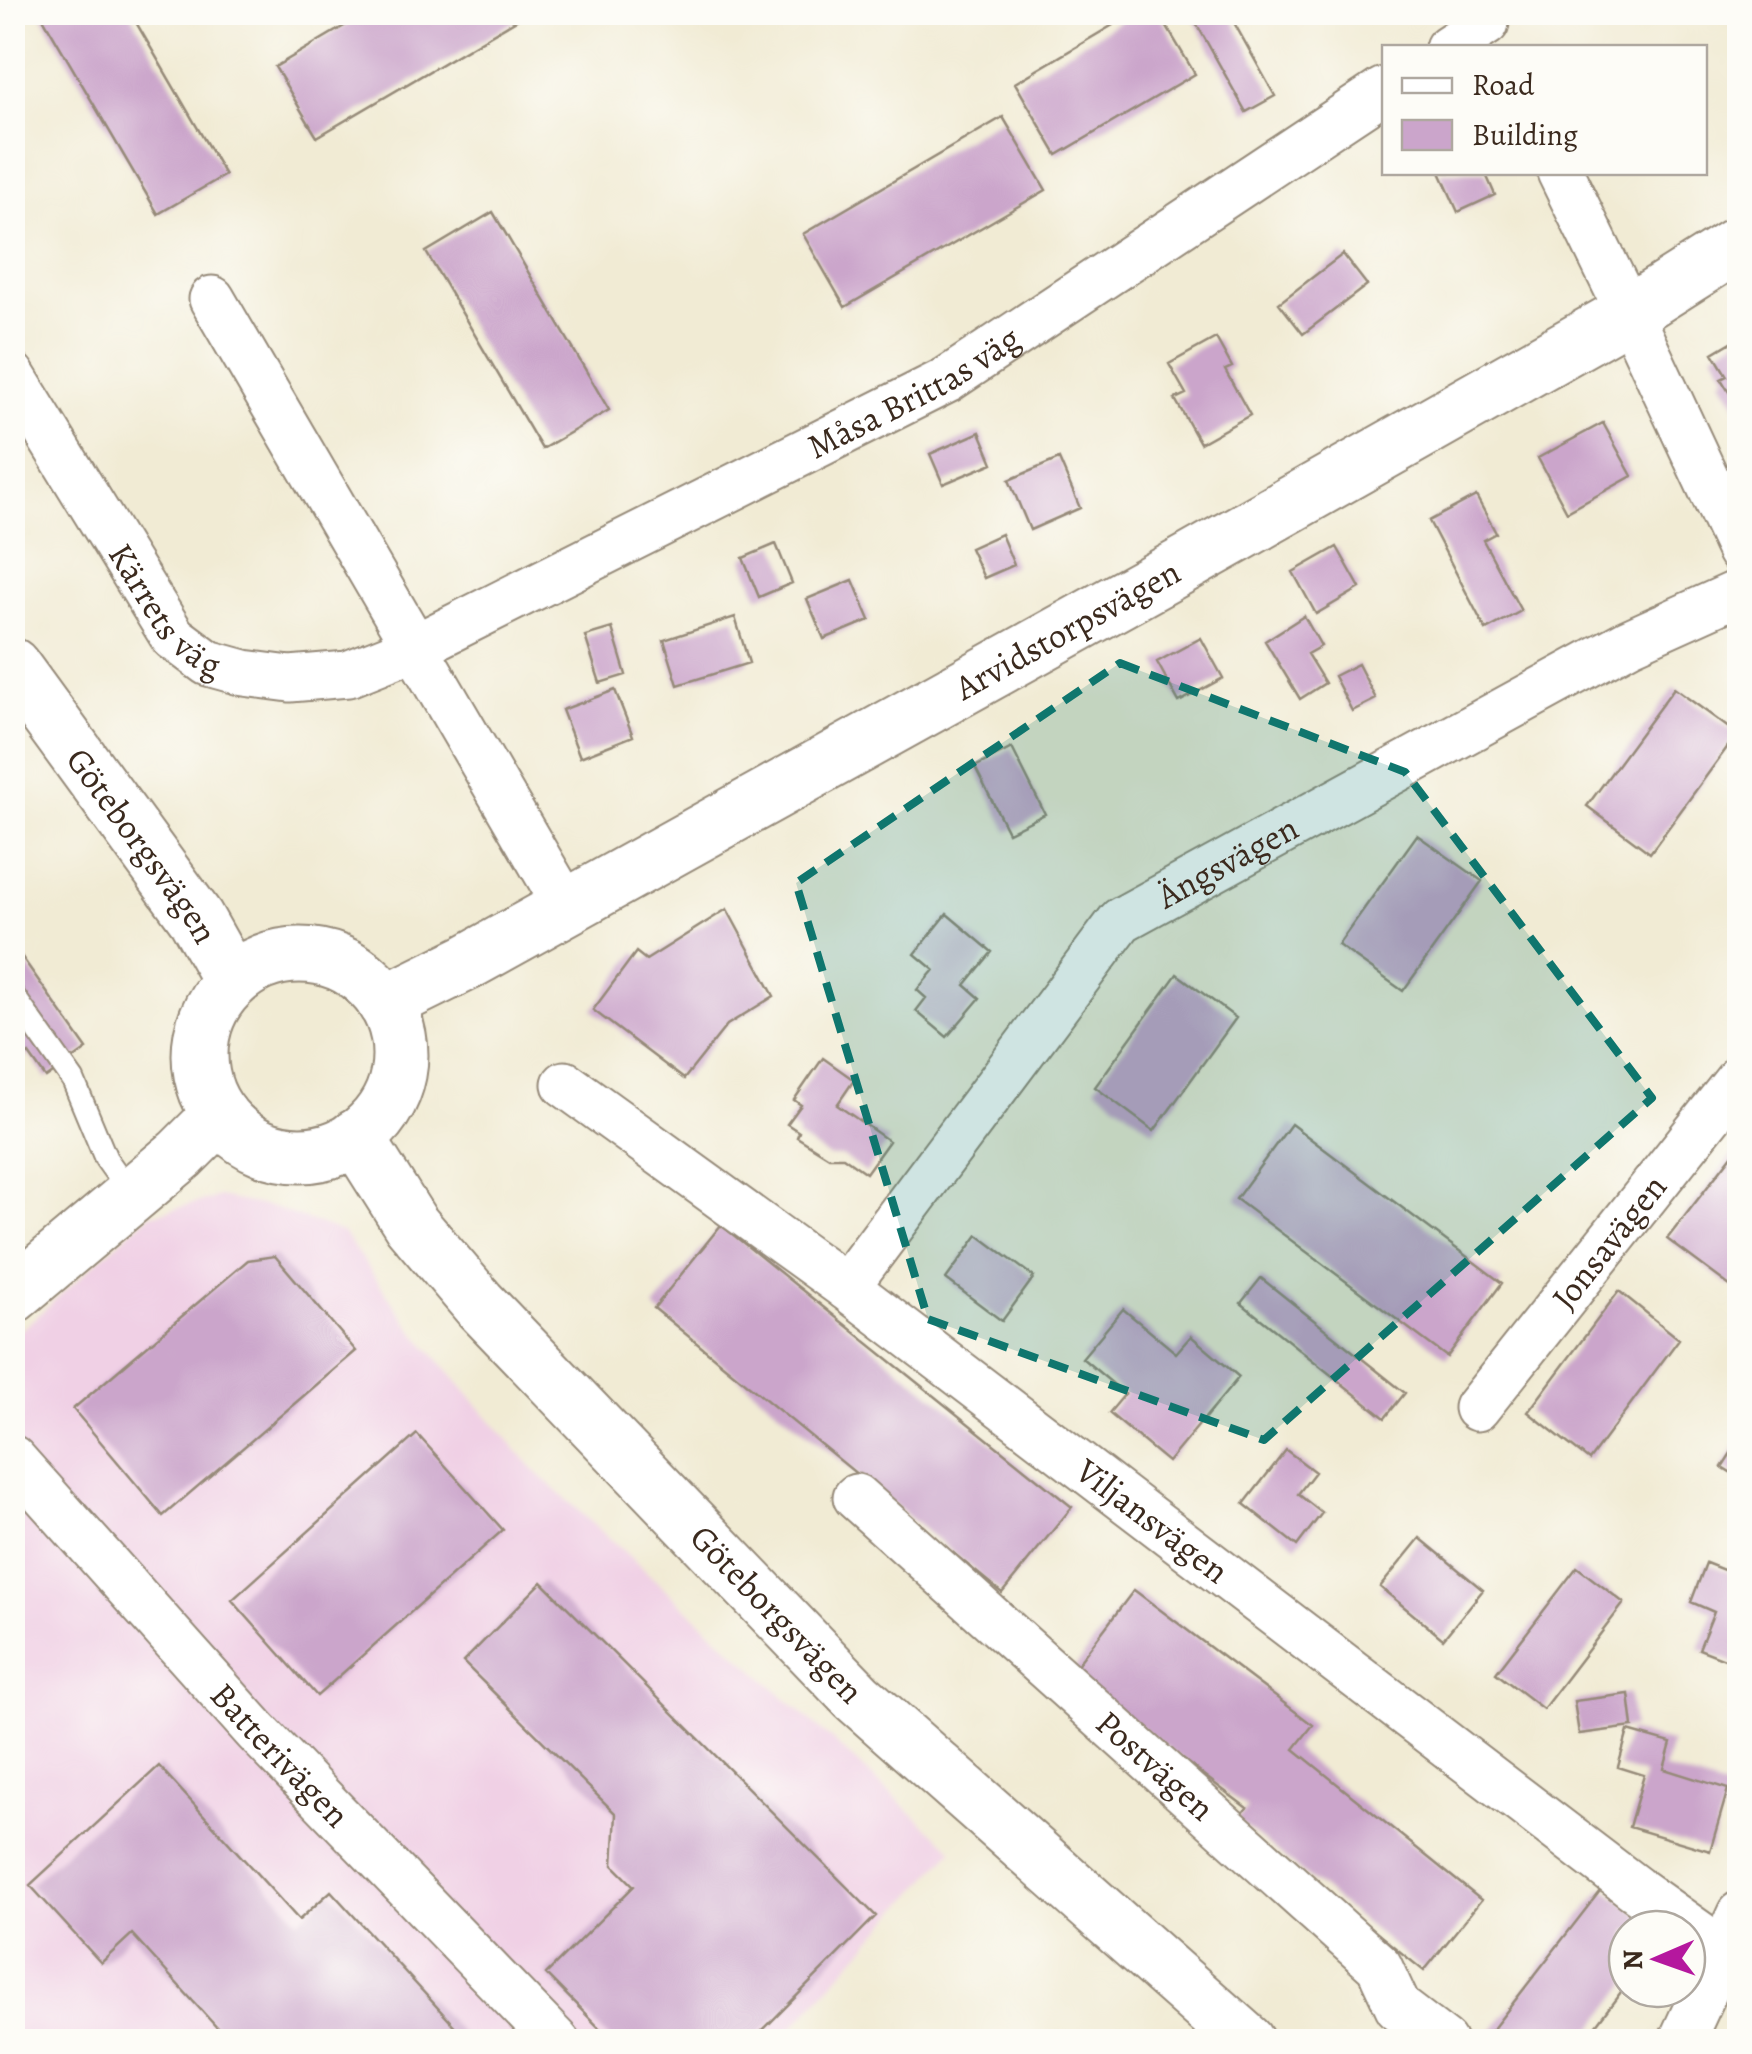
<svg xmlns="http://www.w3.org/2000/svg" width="1752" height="2054" viewBox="0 0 1752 2054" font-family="Alegreya,serif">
<rect width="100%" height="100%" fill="#fdfcf7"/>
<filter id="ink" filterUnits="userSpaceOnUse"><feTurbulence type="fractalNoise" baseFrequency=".01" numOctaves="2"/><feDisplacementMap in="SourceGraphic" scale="20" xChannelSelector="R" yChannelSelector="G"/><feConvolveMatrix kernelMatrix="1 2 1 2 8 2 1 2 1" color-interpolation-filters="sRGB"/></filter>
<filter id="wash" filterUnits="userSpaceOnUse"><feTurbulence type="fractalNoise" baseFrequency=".0048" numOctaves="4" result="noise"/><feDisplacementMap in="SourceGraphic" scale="40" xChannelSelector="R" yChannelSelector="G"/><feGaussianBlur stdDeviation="2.25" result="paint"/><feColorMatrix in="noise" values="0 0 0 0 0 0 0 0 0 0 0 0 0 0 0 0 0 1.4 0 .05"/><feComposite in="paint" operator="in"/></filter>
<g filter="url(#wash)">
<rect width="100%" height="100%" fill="#f1ebd4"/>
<!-- built -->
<path fill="#f0d0e5" d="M219 1197 275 1208 343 1233 414 1331 535 1471 953 1850 780 2041H13L12 1338 150 1215Z"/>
<g id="blocks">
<!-- building -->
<path fill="#cba5cb" d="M49 12H130L225 175 158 214 42 16Z
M368 12H530L317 137 275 67Z
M1135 12H1158L1195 74 1057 155 1015 83Z
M1190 12H1228L1275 96 1246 112Z
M1003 117 1046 190 845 307 803 234Z
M1440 172H1485L1495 195 1458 212Z
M493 212 609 410 542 449 426 252Z
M1343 254 1367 285 1303 334 1279 303Z
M1740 337V410L1721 379 1727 376 1713 353Z
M1216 338 1232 367 1225 370 1250 415 1200 443 1175 399 1186 394 1169 364Z
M1603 423 1632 476 1567 512 1538 458Z
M980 432 993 463 943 484 930 454Z
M1059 459 1080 508 1030 530 1009 480Z
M1476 496 1496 533 1483 540 1521 611 1486 630 1429 521Z
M1001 534 1014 565 984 578 970 548Z
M776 544 792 583 759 597 743 558Z
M1337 547 1360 588 1316 614 1293 572Z
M853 580 870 620 824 639 807 599Z
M1304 616 1321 646 1307 654 1325 683 1300 699 1265 641Z
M735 617 749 663 678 685 664 640Z
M612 628 626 675 600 683 585 636Z
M1201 638 1223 678 1179 702 1157 662Z
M1358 664 1376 699 1352 711 1334 676Z
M1674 688 1737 734 1650 853 1587 806Z
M615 690 633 736 580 757 562 710Z
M1012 748 1045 814 1008 832 975 767Z
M1417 835 1482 881 1403 991 1338 945Z
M727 909 774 996 727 1025 684 1079 593 1010 636 952 646 960Z
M947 914 992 952 965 985 980 998 947 1037 916 1011 926 998 917 990 934 970 915 954Z
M12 943 87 1049 46 1078 29 1054 12 1065Z
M1177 974 1236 1018 1154 1131 1095 1087Z
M823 1058 854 1080 837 1105 889 1141 866 1173 843 1157H829L797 1137 799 1132 787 1124 801 1105 794 1100Z
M1291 1124 1502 1283 1447 1357 1236 1199Z
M1740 1145V1273L1730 1286 1667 1239Z
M721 1225 1072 1507 1002 1593 654 1308Z
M978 1235 1034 1277 1002 1321 946 1279Z
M275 1256 356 1351 163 1516 73 1409 248 1260Z
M1261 1278 1405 1393 1385 1418 1241 1303Z
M1619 1291 1679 1339 1589 1460 1528 1412Z
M1123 1309 1176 1353 1191 1336 1239 1377 1168 1462 1109 1413 1125 1394 1082 1358Z
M417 1434 503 1530 317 1696 232 1600Z
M1740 1439V1478L1722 1467Z
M1286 1450 1315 1472 1298 1494 1322 1513 1297 1546 1244 1504Z
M1420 1538 1483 1590 1443 1639 1380 1587Z
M1739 1554H1740V1665L1699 1649 1714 1612 1691 1602 1706 1563 1731 1573Z
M1577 1567 1624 1603 1543 1709 1496 1673Z
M542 1582 876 1916 751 2042H613L546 1974 634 1886 613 1865 616 1814 463 1662Z
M1134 1590 1313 1725 1294 1749 1481 1900 1424 1971 1237 1820 1247 1808 1070 1674Z
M1629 1694 1633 1727 1579 1734 1574 1701Z
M1628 1731 1671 1743 1664 1769 1728 1789 1710 1851 1629 1827 1644 1775 1618 1767Z
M159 1766 299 1920 331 1891 469 2042H403L392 2030 379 2042H230L132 1934 101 1963 30 1885Z
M1603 1887 1657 1929H1627V1984L1583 2042H1499L1489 2034Z"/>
</g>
</g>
<g filter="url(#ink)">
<use href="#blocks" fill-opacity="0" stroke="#968a79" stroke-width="2.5"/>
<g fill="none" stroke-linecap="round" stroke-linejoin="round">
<defs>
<path id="lane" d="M12 994 73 1080 106 1159 131 1194"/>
<g id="street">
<path d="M1448 48 1486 23"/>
<path d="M1560 172 1629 313 1740 551"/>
<path d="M212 299 566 906"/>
<path id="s1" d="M12 375 173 637 208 663 244 673 290 679 348 674 413 648 947 380 1384 90"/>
<path id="s2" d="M565 1084 846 1287 1636 1889 1740 1963"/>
<path id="s3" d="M846 1287 1121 920 1629 642 1740 592"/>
<path id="s4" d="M1477 1408 1740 1077"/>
<path id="s5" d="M12 1458 256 1731 557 2042"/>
<path id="s6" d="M856 1497 1379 1966 1398 2007 1444 2042"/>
<path d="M1681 2042 1740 1914"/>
</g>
<g id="secondary">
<path id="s7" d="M12 666 196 918 232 982"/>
<circle cx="300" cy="1055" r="100"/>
<path id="s8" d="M385 1003 466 963 1189 562 1629 313 1740 243"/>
<path id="s9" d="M356 1137 411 1224 479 1304 857 1697 1247 2042"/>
<path d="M12 1296 181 1154 220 1115"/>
</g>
</defs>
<!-- lane casing -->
<use href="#lane" stroke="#968a79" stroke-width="26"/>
<!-- street casing -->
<use href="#street" stroke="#968a79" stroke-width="49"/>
<!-- secondary casing -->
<use href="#secondary" stroke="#968a79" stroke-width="59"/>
<!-- lane -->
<use href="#lane" stroke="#fff" stroke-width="22"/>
<!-- street -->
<use href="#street" stroke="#fff" stroke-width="45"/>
<!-- secondary -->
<use href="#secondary" stroke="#fff" stroke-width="55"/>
</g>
</g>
<!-- marked area -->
<path fill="#0f766e" fill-opacity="0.2" stroke="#0f766e" stroke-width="8" stroke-dasharray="20 12" stroke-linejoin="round" d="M1120 663 1405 772 1652 1098 1264 1440 928 1319 796 883Z"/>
<g text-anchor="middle" stroke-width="9" stroke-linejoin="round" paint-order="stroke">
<!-- street labels -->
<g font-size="35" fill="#3b2a1e" stroke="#fdfcf7">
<text dy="12" stroke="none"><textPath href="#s1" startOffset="1125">Måsa Brittas väg</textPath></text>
<text dy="12" stroke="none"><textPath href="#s1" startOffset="282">Kärrets väg</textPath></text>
<text dy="12" stroke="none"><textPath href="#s8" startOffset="778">Arvidstorpsvägen</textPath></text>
<text dy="12" stroke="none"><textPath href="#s7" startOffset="222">Göteborgsvägen</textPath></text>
<text dy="12" stroke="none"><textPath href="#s3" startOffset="580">Ängsvägen</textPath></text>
<text dy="12" stroke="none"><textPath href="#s4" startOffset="212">Jonsavägen</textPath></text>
<text dy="12" stroke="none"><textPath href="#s2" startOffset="732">Viljansvägen</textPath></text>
<text dy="12" stroke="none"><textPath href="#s9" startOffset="638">Göteborgsvägen</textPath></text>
<text dy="12" stroke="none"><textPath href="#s5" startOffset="400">Batterivägen</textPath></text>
<text dy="12" stroke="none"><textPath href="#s6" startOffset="402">Postvägen</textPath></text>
</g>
</g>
<!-- margin -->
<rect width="1752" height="2054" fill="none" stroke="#fdfcf7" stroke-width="50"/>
<!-- legend -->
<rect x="1382" y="45" width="325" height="130" fill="#fdfcf7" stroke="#afa8a0" stroke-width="2.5"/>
<rect x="1402" y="78" width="50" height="15" fill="#ffffff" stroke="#afa8a0" stroke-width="2.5"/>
<text x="1472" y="95" font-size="30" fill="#3b2a1e">Road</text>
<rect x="1402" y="120" width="50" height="30" fill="#cba5cb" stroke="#afa8a0" stroke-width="2.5"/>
<text x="1472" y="145" font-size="30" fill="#3b2a1e">Building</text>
<!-- north arrow -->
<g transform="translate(1657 1959) rotate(268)"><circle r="48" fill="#fdfcf7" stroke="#afa8a0" stroke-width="2.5"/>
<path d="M0-8L18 38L0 25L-18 38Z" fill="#b5179e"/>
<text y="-15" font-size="28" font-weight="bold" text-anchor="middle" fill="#3b2a1e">N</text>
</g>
</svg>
